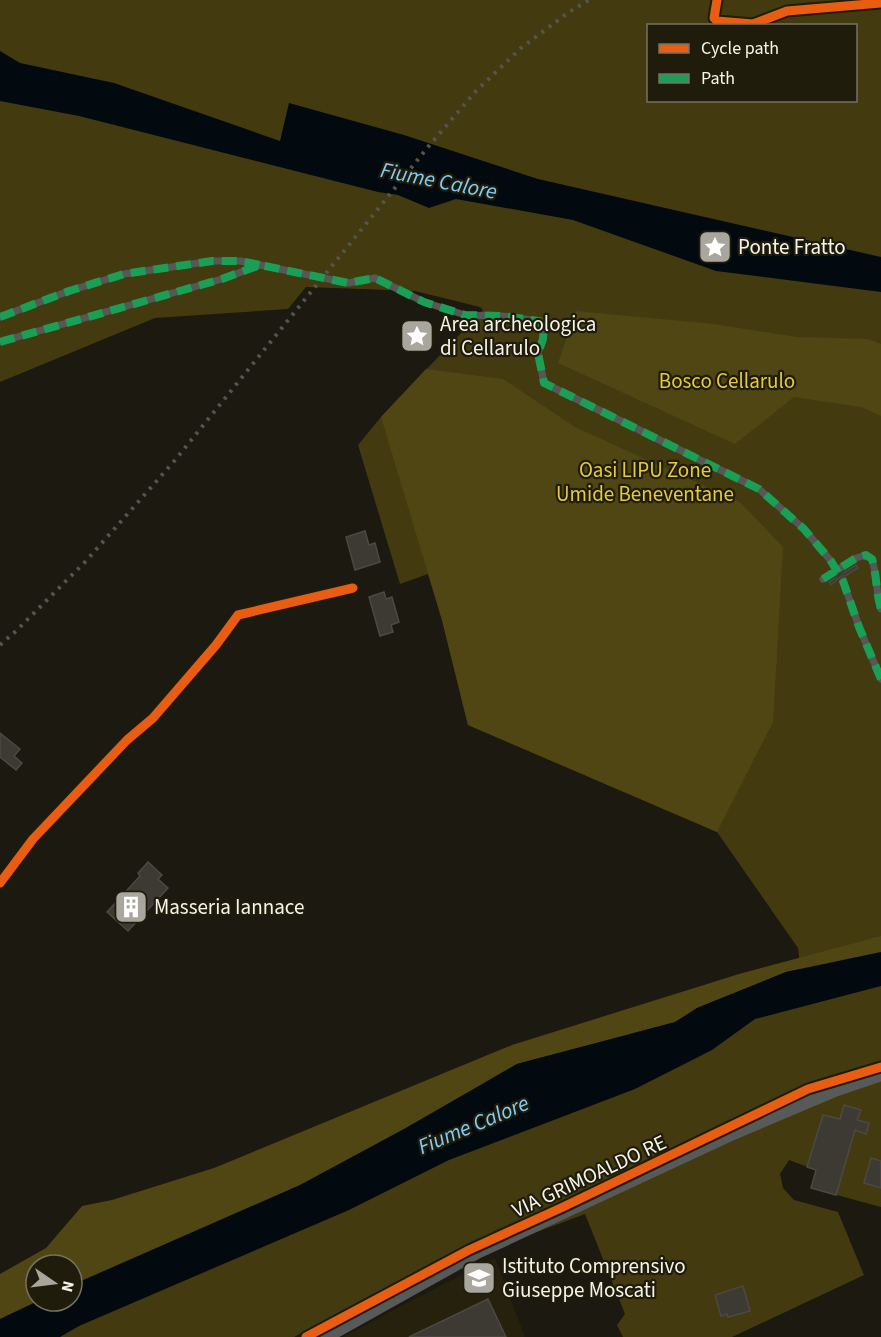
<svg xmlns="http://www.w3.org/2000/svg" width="881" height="1337" viewBox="0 0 881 1337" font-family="'Source Sans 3',sans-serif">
<rect width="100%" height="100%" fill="#1b1910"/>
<!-- built -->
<path fill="#25210c" d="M495 1258 525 1337H343L414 1299Z"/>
<!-- green -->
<path fill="#433b0f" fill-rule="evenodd" d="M0 0H881V1207L811 1188 816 1170 789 1160 780 1174 783 1188 794 1200 838 1212 864 1275 732 1337H623L617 1325 625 1314 585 1214 379 1291 294 1337H0V1285L36 1301H72V1265L287 1163 522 1066 801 975 798 948 717 832 468 725 442 620 428 574 400 584 358 445 381 417 483 310 480 307 415 291 306 287 288 309 155 318 0 382ZM648 26H856V100H648ZM742 1286 750 1310 728 1317 727 1315 721 1316 715 1295Z"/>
<!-- forest -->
<path fill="#4f4613" d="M576 311 713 324 797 337 867 339 881 344V416L861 407 794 397 735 444 558 363Z
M426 369 503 379 575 427 740 502 783 547 773 722 717 832 468 725 442 620 381 417Z
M881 936V952L786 972 697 1008 675 1022 517 1064 404 1129 300 1185 72 1285V1265H36V1301H38L0 1319V1274L46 1248 82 1206 112 1200 214 1168 512 1045 739 974Z"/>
<!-- water -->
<path fill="#020a0f" d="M0 51 20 63 114 83 280 141 289 103 404 135 538 179 881 257V292L716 271 573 220 456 199 429 208 398 195 378 192 79 116 0 101Z
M881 952V986L755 1019 712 1050 635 1089 449 1160 349 1210 79 1326 60 1337H0V1319L38 1301H72V1285L300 1185 404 1129 517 1064 675 1022 697 1008 786 972Z"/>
<!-- building -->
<path fill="#3c3a32" stroke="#4b4942" stroke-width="1.5" d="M365 531 369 545 375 543 380 562 355 570 346 537Z
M856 565 858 568 845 576H841L837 580 831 585 829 582Z
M384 592 386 599 392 597 399 622 391 625 393 632 380 636 369 597Z
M0 733 20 749 14 756 22 763 16 770 0 757Z
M148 862 162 875 158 879 168 888 128 931 107 912 140 876 138 873Z
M844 1105 861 1110 857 1120 869 1123 866 1134 855 1130 836 1195 811 1188 816 1170 807 1167 823 1115 840 1119Z
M871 1158 881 1161V1188L864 1183Z
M743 1286 750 1311 728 1317 727 1314 721 1316 715 1295Z
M488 1299 506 1337H409Z"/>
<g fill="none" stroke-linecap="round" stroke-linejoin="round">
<!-- pedestrian-tunnel -->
<path stroke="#3c3a31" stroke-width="7" stroke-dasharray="7 3.5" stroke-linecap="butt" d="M831 561 843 581"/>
<!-- pedestrian -->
<path stroke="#565858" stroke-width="7" d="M0 317 69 291 124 274 212 261H240L260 265
M0 342 222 279 260 265 348 283 375 278 424 302 465 315 502 316 539 321 544 327 543 339 538 353 544 383 759 489 804 529 831 561
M823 579 856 558 866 555 872 559C877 576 876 593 881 609
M843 581 859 627 881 679"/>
<!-- minor -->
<path stroke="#565858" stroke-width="9" d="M717 0 714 18 717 21 753 24 787 11 881 3
M0 883 33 839 127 740 153 718 216 645 238 615 353 588"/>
<!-- secondary -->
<path stroke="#585a59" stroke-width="14" d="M325 1337 477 1252 733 1133 832 1091 881 1074"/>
<!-- rail -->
<path stroke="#545450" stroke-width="4" stroke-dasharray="3 6" stroke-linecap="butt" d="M0 645 16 631 86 561 176 459 428 147 476 91 521 48 569 12 589 0"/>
<!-- quiet -->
<path stroke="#1a9f57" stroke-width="8" stroke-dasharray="15 8" stroke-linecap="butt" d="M0 317 69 291 124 274 212 261H240L260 265
M0 342 222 279 260 265 348 283 375 278 424 302 465 315 502 316 539 321 544 327 543 339 538 353 544 383 759 489 804 529 831 561 843 581 859 627 881 679
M823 579 856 558 866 555 872 559C877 576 876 593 881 609"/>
<defs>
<path id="cycleway" d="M717 0 714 18 717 21 753 24 787 11 881 3
M0 883 33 839 127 740 153 718 216 645 238 615 353 588
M306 1337 469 1250 563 1207 808 1089 881 1067"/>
</defs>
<!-- cycleway casing -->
<use href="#cycleway" stroke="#1f1c0c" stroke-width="13"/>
<!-- cycleway -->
<use href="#cycleway" stroke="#e95d12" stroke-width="9"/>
</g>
<!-- icons -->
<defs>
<symbol id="sight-square" viewBox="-11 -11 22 22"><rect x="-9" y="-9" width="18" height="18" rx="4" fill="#a9a79d" stroke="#1f1c0c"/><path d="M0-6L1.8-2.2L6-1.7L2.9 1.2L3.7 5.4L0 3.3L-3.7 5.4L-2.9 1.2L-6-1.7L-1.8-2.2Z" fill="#fff"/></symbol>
<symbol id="building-square" viewBox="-11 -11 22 22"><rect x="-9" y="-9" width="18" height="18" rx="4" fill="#a9a79d" stroke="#1f1c0c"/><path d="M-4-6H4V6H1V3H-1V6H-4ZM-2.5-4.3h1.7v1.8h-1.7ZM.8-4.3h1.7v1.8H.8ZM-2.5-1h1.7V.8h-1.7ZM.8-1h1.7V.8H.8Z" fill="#fff"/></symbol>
<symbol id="school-square" viewBox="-11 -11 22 22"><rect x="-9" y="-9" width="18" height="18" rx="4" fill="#a9a79d" stroke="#1f1c0c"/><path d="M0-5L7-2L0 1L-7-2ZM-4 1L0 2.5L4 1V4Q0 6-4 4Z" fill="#fff"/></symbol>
</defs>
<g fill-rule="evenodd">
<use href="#sight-square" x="696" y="228" width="38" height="38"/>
<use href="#sight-square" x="398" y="317" width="38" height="38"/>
<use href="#building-square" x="112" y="888" width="38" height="38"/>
<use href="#school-square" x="460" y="1259" width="38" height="38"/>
</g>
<g text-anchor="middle" stroke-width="4.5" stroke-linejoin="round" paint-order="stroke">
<!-- poi labels -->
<g font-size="21" fill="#f6f4e9" stroke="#1f1c0c" text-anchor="start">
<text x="738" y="254">Ponte Fratto</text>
<text x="440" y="331">Area archeologica<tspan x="440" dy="24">di Cellarulo</tspan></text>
<text x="154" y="914">Masseria Iannace</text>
<text x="502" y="1273">Istituto Comprensivo<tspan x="502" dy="24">Giuseppe Moscati</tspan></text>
</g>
<!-- park labels -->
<g font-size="21" fill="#e4cb39" stroke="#1f1c0c">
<text x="727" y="388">Bosco Cellarulo</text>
<text x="645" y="477">Oasi LIPU Zone<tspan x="645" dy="24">Umide Beneventane</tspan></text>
</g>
<!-- street labels -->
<g font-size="21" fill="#f6f4e9" stroke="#1f1c0c">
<text transform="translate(589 1176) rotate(-25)" y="7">VIA GRIMOALDO RE</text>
</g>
<!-- water labels -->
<g font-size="22" font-style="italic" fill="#83ccf7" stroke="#1f1c0c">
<text transform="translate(439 180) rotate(11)" y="8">Fiume Calore</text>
<text transform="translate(473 1124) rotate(-23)" y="8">Fiume Calore</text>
</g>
</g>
<!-- legend -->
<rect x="647" y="24" width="210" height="78" fill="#1f1c0c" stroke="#757264" stroke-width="1.5"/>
<rect x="659" y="44" width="30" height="9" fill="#e95d12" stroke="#757264" stroke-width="1.5"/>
<text x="701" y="54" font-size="18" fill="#f6f4e9">Cycle path</text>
<rect x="659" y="74" width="30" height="9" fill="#1a9f57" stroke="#757264" stroke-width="1.5"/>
<text x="701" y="84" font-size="18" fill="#f6f4e9">Path</text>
<!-- north arrow -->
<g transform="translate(54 1283) rotate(104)"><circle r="28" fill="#1f1c0c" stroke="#757264" stroke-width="1.5"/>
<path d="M0-4.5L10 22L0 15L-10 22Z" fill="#a9a79d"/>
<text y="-9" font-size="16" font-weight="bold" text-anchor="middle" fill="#f6f4e9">N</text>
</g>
</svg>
